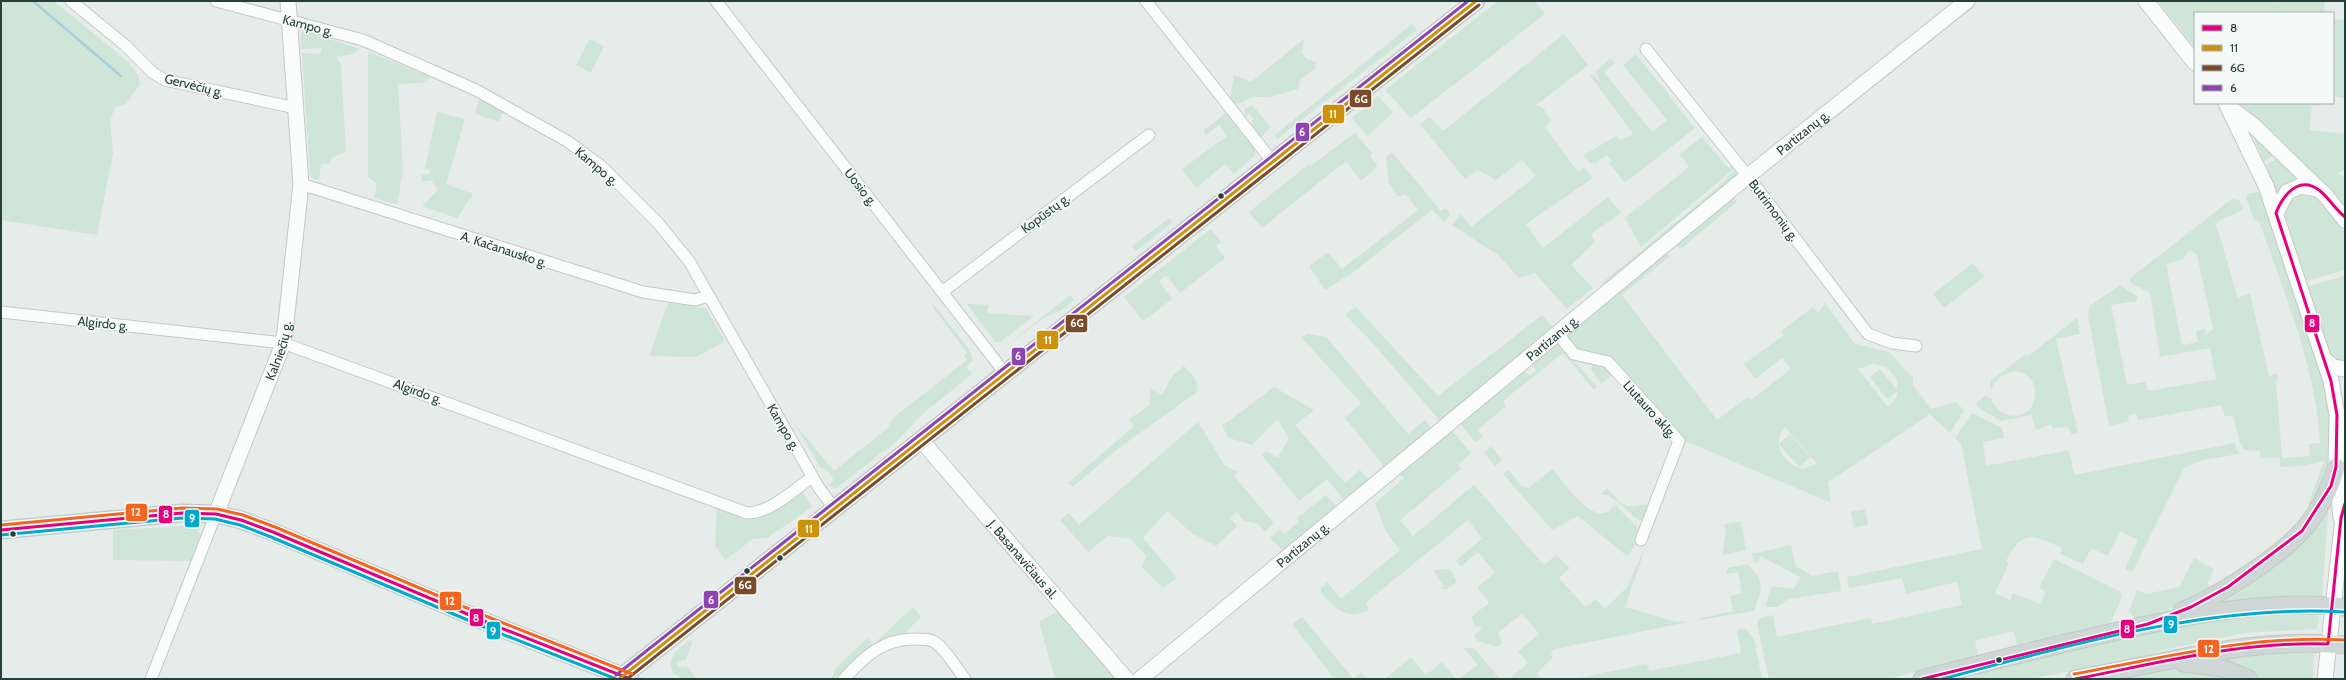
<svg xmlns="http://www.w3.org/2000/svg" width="2346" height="680" viewBox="0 0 2346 680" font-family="Cabin,sans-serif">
<rect width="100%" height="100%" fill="#e6ece9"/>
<!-- green -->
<path fill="#cfe5d7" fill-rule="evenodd" d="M1 1H54L127 61 138 75 140 84 126 104 115 107 110 121 113 153 97 235 1 220Z
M1498 1H1535L1545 14 1411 118 1385 90Z
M2158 1H2268L2280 3V1H2325L2324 13H2195V48Z
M2333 19 2345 20V98L2333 96 2335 50 2333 49Z
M1412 24 1417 30 1277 139 1275 135Z
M305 31 360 49 352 54 337 57 341 66 346 152 333 157 329 164H321L319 179 316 180 312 178 310 173 302 53 321 54 322 48 301 49V33Z
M1564 34 1588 65 1536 105 1543 108 1551 120 1545 127 1578 172 1584 168 1593 178 1526 224 1543 248 1608 197 1621 213 1591 234 1595 242 1571 265 1593 288 1567 309 1535 273 1519 278 1498 255 1452 225 1461 214 1471 227 1536 176 1522 160 1496 180 1478 170 1465 179 1420 124 1430 117 1443 131Z
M589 39 604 46 591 73 576 65Z
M1304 39 1302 53 1307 59 1316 62 1315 69 1300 79 1298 89 1269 97H1252L1240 103H1234L1230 98 1234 75 1251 82Z
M368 52 431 77 422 83 398 84 403 170 397 205 374 198 377 183 368 177Z
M1636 54 1695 128 1625 183 1609 163 1612 161 1607 155 1595 163H1590L1584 155 1616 136 1620 140 1633 134 1590 75 1591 74 1600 82 1596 71 1611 58 1615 63 1604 72 1652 132 1667 120 1623 65Z
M1378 96 1393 113 1367 136 1352 118Z
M480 97 504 109 499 122 475 114Z
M2239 103H2322L2319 106H2312L2309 130 2345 134V169L2338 173 2345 178V209Z
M1252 105 1271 127 1261 137 1251 124 1254 119 1249 113 1245 117V109Z
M437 112 465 119 446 184 473 194 457 218 422 206 438 190 431 180 422 182 421 175 429 174 431 170 425 169Z
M1226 113 1255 149V155L1234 174 1225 164 1196 188 1182 169 1227 136 1219 125 1206 135 1203 131Z
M1355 133 1372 153 1370 156 1377 165 1376 168 1361 181 1346 161 1262 228 1249 212 1309 164 1310 166Z
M2252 134 2275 155 2264 161Z
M1702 137 1728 168 1734 166 1735 168 1641 247 1625 218 1689 167 1680 154Z
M1392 152 1441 211 1446 208 1450 214 1445 223 1432 210 1352 273 1325 290 1309 266 1328 252 1342 269 1418 210 1406 195 1397 196 1389 183 1386 157Z
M2278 158 2300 178 2278 195 2266 165Z
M1736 171V177L1605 287 1602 283 1723 183 1729 175Z
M2259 192 2262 193 2326 389C2336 437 2330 465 2310 509L2308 505 2324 461 2303 466 2280 467V458H2261L2260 451 2245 450 2240 443 2233 415 2225 417 2222 405 2138 420 2136 413 2128 415 2129 421 2109 426 2088 315 2090 306 2120 285 2137 296V301L2111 305 2127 385 2145 382 2149 391 2216 379 2210 348 2160 357 2150 293 2131 283 2129 279 2232 199 2239 200 2243 209C2234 217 2223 215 2216 224L2238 298 2250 293 2269 376 2277 374 2278 381H2276L2282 458 2310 456 2309 444 2320 443C2316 366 2284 293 2259 221L2254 220 2246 197 2248 194ZM2190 250 2197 255 2213 329 2206 334 2205 329 2196 331 2198 342 2182 345 2166 264 2182 260Z
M2292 193 2316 195 2333 213 2345 233V270L2306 281 2284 211Z
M1732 195 1737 202 1682 248 1676 247 1675 245Z
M1169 218 1173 222 1136 251 1132 246Z
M1211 229 1221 242 1216 246 1225 258 1180 293 1166 275 1159 281 1172 299 1143 321 1124 297Z
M1665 251 1670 256 1622 295 1717 420 1748 397 1751 400 1791 369 1782 358 1755 379 1744 364 1784 335 1781 331 1813 307 1818 313 1825 303 1855 344 1889 352 1913 378V385L1931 409 1956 402 1964 410 1950 433 1930 414 1828 482 1831 501 1829 502 1683 440 1608 357C1586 355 1570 357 1565 331ZM1873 364 1887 367 1897 380V397L1888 407 1858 369ZM1785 427 1817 464 1803 469C1784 464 1770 445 1785 427Z
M1973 263 1984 277 1944 308 1933 294Z
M2345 276V365L2332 361 2308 286Z
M1070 295 1074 300 1062 310 1045 317 1001 350Z
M668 303 706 308 725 341 696 357 649 356Z
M967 304 989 305 987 313 1034 316 1000 342H995Z
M934 305 969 349 973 360 966 367 972 374 921 415 898 440 835 489 829 485 834 481C830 473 828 470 820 467L795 424 834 471 889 427 893 418 967 360 964 356 967 353 932 306Z
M1356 307 1438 396 1542 315 1554 329 1441 422 1370 340 1345 315Z
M2077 318 2080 334 2056 339 2078 433 2072 435 2068 427 2052 428V424L2036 430 2032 415 2001 421 1977 407V402L1985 396 1991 398C2000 424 2036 421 2035 392 2034 366 2001 365 1991 390L1990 381 2026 354 2028 356Z
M1308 334 1326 337 1408 434 1425 420 1432 430 1383 470 1381 468 1383 465 1345 418 1361 403 1301 337Z
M1558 342 1597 387 1594 390 1563 353 1503 401 1506 406 1478 430 1483 437 1475 442 1460 423 1523 370 1530 376 1536 370 1531 362Z
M1598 363 1603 364 1614 373 1601 384 1591 369 1593 365Z
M1184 366C1191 374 1200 380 1197 392L1115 451 1073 487 1068 483 1134 426 1129 419 1150 405V388L1162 395 1173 375Z
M1880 369 1898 391 1887 399 1870 377Z
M1274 387 1314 410 1295 425 1345 483 1360 470 1368 479 1344 500 1327 479 1299 501 1262 455 1266 451 1278 458 1289 438 1277 419 1252 445 1229 438 1222 426Z
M1972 413 2002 428 2004 438 1983 442 1986 466 2069 450 2074 475 2234 443 2239 454 2202 460 2184 468 2132 573 2125 568 2138 540 2120 531 2108 556 2091 548 2083 564 2060 554 2062 548C2033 535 2022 529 2006 561L2009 563 1995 593 2010 600 2013 593 2040 604 2046 592 2039 588 2054 559 2121 592 2122 596 2111 622 2108 624 2017 645 2014 631 1975 641 1978 656 1888 679H1769L1757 624 1760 618 1773 615 1777 637 1871 618 1872 624 1962 605 1957 582 1906 594 1902 578 1849 588 1847 577 1982 549 1961 443 1955 438Z
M1198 422 1225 466 1238 472 1234 476 1274 523 1264 532 1259 524 1244 521 1237 512 1230 518 1237 526 1216 546 1193 534 1167 511 1143 538 1177 578 1163 588 1142 567 1146 556 1130 538 1108 536 1088 552 1060 520 1069 513 1079 525Z
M1451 429 1471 453 1458 465 1461 469 1400 520 1413 536 1474 485 1544 565 1556 555 1570 568 1559 578 1585 607 1596 599 1605 609 1627 587 1647 543 1625 607 1677 622 1684 621V623L1555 649 1550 653 1553 657 1538 672 1539 677 1545 679H1509L1528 663 1518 651 1539 634 1522 614 1500 631 1498 634 1502 644 1498 647 1478 641 1474 636 1482 627 1475 626 1472 616 1489 603 1477 587 1495 573 1478 552 1460 567 1456 560 1482 539 1468 520 1365 603 1369 609C1347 622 1336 609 1321 593V588L1327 582 1341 599 1400 550 1386 532 1375 503 1404 478 1397 472Z
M1790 434 1810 457 1799 467 1779 444Z
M1491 446 1502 460 1495 466 1484 452Z
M1553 469C1562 480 1599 535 1614 504L1638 528 1641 532 1628 557 1578 516 1552 530 1503 474 1509 470 1520 485 1528 488Z
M1607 488C1618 500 1626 512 1643 504L1651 508 1645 523C1629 517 1619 496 1601 494Z
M802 491 812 507 767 538 753 539 725 560 715 546 717 506 751 517Z
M1326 495 1336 506 1284 551 1270 538 1280 529 1284 534 1299 522 1297 518Z
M2329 497 2322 599 2217 602Z
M1865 509 1868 525 1854 528 1851 512Z
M1741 521 1746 550 1722 555 1726 531 1724 524Z
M187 526 197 528 201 536 192 561 113 560V530Z
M1791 545 1796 566 1812 576 1838 571 1841 591 1788 599 1777 607H1765L1771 586 1794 589 1800 577 1761 556 1756 564 1752 554Z
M2194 558 2214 569 2208 583 2210 591 2177 607 2138 618 2132 616 2129 611 2137 590 2146 594 2179 587Z
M1747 564C1766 581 1762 589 1754 611L1699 620 1698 619 1733 611 1730 596 1742 593 1738 572 1726 574 1728 568Z
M1450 569 1457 582 1445 590 1440 588 1443 585 1434 572 1435 570Z
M913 607 921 617 905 633 877 641Z
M1059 611 1119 679H1055L1039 622Z
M2303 613 2318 614 2319 621 2316 629 2244 633 2158 651 2128 661 2029 679H1966L2009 663 2209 619Z
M1302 617 1353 678 1361 673 1369 679H1338L1332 676 1292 624Z
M1745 628 1754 639 1762 679H1574L1647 664 1649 671 1741 653 1737 630Z
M867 638 873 645 834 679H831L837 667Z
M690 640 692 642 686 660 677 661 678 667 687 666 697 679H682L673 673C666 657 678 649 690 640Z
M1464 648H1474L1500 679H1458L1478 665Z
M2303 650 2312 651 2314 654 2313 679H2258L2245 671 2209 661 2243 654Z
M1411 657 1426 675 1442 662 1456 679H1385Z
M2179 668 2244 679H2121Z"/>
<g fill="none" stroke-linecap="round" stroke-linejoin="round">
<!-- stream -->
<path stroke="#a7cfda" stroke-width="2.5" d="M33 1 121 76"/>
<defs>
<path id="street" d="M71 1 125 45 153 73 165 80 296 108
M216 1 363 40 476 90 567 141 601 166 658 223 689 261 819 488 834 508
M716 1 1005 373
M1146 1 1272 161
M1646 49 1754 184 1868 334 1892 343 1916 346
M301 184 643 292 695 300 709 296
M942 292 1149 135
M1 312 283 343 747 513C770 513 794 490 812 477
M1557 333 1574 354 1608 362 1679 441 1641 540
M151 679 216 514
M844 679C864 657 883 638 916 639 923 639 931 639 936 643 947 651 956 668 965 679"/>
<g id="secondary">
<path d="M2146 1 2195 63"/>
<path d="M2226 103 2266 186 2331 381 2337 415 2336 467 2341 518"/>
<path d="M2233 110 2254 126 2326 196 2345 220"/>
<path d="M2276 213 2287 192 2301 186 2318 189"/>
<path d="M2325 360 2333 367 2345 369"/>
<path id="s1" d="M921 440 1126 679"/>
<path id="s2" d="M216 514 281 349 285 332 301 184 288 1"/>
<path id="s3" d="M1140 679 1733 188 1967 1"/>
<path d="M2325 679 2344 509"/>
</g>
<path id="primary" d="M1 530 182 513 216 514 241 520 273 532 491 624 630 679
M2182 611C2218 596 2276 559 2302 531 2318 514 2330 489 2336 467
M2183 663 2223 668 2249 679
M619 679 1476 1
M1922 679C1983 663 2043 648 2105 634 2184 616 2264 599 2345 607
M2075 679C2168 663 2249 636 2345 645"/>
</defs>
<!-- street casing -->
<use href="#street" stroke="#c3c9c6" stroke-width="13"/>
<!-- secondary casing -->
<use href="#secondary" stroke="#c2c9c7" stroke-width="17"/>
<!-- primary casing -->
<use href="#primary" stroke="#c2cac8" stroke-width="19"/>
<!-- street -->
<use href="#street" stroke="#fbfcfc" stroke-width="11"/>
<!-- secondary -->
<use href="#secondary" stroke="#fbfcfc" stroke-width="15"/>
<!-- primary -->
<use href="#primary" stroke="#ced7d5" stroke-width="17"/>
<defs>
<path id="bus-1" d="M1 530 182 513 216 514 241 520 273 532 491 624 630 679
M1922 679 2148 624 2191 607 2228 587 2302 531 2331 486 2336 467 2337 415 2331 381 2276 213C2283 195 2299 175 2319 190 2329 198 2335 209 2345 217
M2075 679C2160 663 2241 641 2328 644L2341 518 2345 504"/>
<path id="bus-2" d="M619 679 1476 1"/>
<path id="bus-3" d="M627 679 1479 5"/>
<path id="bus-4" d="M616 675 1468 1"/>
<path id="bus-5" d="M1 535 182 518 215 519 240 525 271 537 489 629 616 679
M1942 679C2071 645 2211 604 2345 612"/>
<path id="bus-6" d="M1 525 182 508 217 509 243 515 275 527 493 619 632 674
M2074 674C2168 657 2249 635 2345 640"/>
</defs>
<!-- bus-1 casing -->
<use href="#bus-1" stroke="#f5faf8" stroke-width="6"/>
<!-- bus-2 casing -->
<use href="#bus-2" stroke="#f5faf8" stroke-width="6"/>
<!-- bus-3 casing -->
<use href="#bus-3" stroke="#f5faf8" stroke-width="6"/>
<!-- bus-4 casing -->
<use href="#bus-4" stroke="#f5faf8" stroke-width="6"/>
<!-- bus-5 casing -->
<use href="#bus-5" stroke="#f5faf8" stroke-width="6"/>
<!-- bus-6 casing -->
<use href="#bus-6" stroke="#f5faf8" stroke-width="6"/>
<!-- bus-1 -->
<use href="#bus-1" stroke="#e5007d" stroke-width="3"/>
<!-- bus-2 -->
<use href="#bus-2" stroke="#cd920c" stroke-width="3"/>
<!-- bus-3 -->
<use href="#bus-3" stroke="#7a4b2a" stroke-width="3"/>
<!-- bus-4 -->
<use href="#bus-4" stroke="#8e44ad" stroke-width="3"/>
<!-- bus-5 -->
<use href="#bus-5" stroke="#00a9ce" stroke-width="3"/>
<!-- bus-6 -->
<use href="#bus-6" stroke="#f26522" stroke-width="3"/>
</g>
<!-- markers -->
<g fill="#23403a" stroke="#f5faf8" stroke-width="1.5">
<circle cx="1221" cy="196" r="3.5"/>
<circle cx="13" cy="534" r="3.5"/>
<circle cx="780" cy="558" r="3.5"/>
<circle cx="747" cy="571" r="3.5"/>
<circle cx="1999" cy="660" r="3.5"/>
</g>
<g text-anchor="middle" stroke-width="3.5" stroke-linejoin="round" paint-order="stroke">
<!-- street labels -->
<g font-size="13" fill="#23403a" stroke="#f5faf8">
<text transform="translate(308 25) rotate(15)" y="5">Kampo g.</text>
<text transform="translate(194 85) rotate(14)" y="5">Gervėčių g.</text>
<text dy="5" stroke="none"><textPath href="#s3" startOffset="859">Partizanų g.</textPath></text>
<text transform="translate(597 166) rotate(40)" y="5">Kampo g.</text>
<text transform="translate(861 187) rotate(52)" y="5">Uosio g.</text>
<text transform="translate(1774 210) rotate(53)" y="5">Butrimonių g.</text>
<text transform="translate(1045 213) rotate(-37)" y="5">Kopūstų g.</text>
<text transform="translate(504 249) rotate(18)" y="5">A. Kačanausko g.</text>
<text transform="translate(103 323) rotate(6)" y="5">Algirdo g.</text>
<text dy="5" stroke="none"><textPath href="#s3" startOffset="535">Partizanų g.</textPath></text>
<text dy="5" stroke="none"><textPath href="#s2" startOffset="175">Kalniečių g.</textPath></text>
<text transform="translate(418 391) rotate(20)" y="5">Algirdo g.</text>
<text transform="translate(1650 409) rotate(48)" y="5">Liutauro aklg.</text>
<text transform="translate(784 427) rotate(60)" y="5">Kampo g.</text>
<text dy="5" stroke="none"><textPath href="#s3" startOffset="211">Partizanų g.</textPath></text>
<text dy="5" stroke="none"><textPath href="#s1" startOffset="157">J. Basanavičiaus al.</textPath></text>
</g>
</g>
<g stroke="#f5faf8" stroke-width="1.5">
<rect x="1349" y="89" width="23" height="19" rx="4" fill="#7a4b2a"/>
<rect x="1322" y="104" width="23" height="20" rx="4" fill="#cd920c"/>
<rect x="1295" y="122" width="15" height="20" rx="4" fill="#8e44ad"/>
<rect x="2304" y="314" width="16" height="19" rx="4" fill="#e5007d"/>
<rect x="1065" y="314" width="23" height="19" rx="4" fill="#7a4b2a"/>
<rect x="1036" y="330" width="23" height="20" rx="4" fill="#cd920c"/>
<rect x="1011" y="347" width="15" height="19" rx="4" fill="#8e44ad"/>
<rect x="125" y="503" width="23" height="19" rx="4" fill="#f26522"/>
<rect x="158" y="505" width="15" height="19" rx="4" fill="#e5007d"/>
<rect x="184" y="509" width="16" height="19" rx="4" fill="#00a9ce"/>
<rect x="797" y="519" width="23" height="19" rx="4" fill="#cd920c"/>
<rect x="734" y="576" width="23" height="19" rx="4" fill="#7a4b2a"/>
<rect x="703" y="590" width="16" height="19" rx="4" fill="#8e44ad"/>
<rect x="439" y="591" width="23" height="20" rx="4" fill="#f26522"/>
<rect x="469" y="608" width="15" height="19" rx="4" fill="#e5007d"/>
<rect x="2163" y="615" width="15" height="19" rx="4" fill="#00a9ce"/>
<rect x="2120" y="619" width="15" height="20" rx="4" fill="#e5007d"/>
<rect x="486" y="621" width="15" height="19" rx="4" fill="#00a9ce"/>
<rect x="2197" y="639" width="23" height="19" rx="4" fill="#f26522"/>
</g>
<g font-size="11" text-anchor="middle" font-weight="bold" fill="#fff">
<text x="1361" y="103">6G</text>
<text x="1333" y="118">11</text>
<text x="1302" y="136">6</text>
<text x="2312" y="327">8</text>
<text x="1077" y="327">6G</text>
<text x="1048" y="344">11</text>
<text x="1018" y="360">6</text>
<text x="136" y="516">12</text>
<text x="166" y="518">8</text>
<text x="192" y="522">9</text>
<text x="809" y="533">11</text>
<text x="745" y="589">6G</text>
<text x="711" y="604">6</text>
<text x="450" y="605">12</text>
<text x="476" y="622">8</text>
<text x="2171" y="628">9</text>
<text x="2127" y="633">8</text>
<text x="493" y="635">9</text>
<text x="2209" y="653">12</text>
</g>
<!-- border -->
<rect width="2346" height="680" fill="none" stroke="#23403a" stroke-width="4"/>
<!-- legend -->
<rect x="2194" y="12" width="140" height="92" fill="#f5faf8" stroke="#a1b0ac"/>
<rect x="2202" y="25" width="20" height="6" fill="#e5007d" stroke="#a1b0ac"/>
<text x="2230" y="32" font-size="12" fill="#23403a">8</text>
<rect x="2202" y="45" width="20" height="6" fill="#cd920c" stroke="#a1b0ac"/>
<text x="2230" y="52" font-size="12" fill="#23403a">11</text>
<rect x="2202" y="65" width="20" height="6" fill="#7a4b2a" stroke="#a1b0ac"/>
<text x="2230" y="72" font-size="12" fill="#23403a">6G</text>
<rect x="2202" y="85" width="20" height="6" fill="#8e44ad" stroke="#a1b0ac"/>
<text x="2230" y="92" font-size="12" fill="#23403a">6</text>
</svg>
